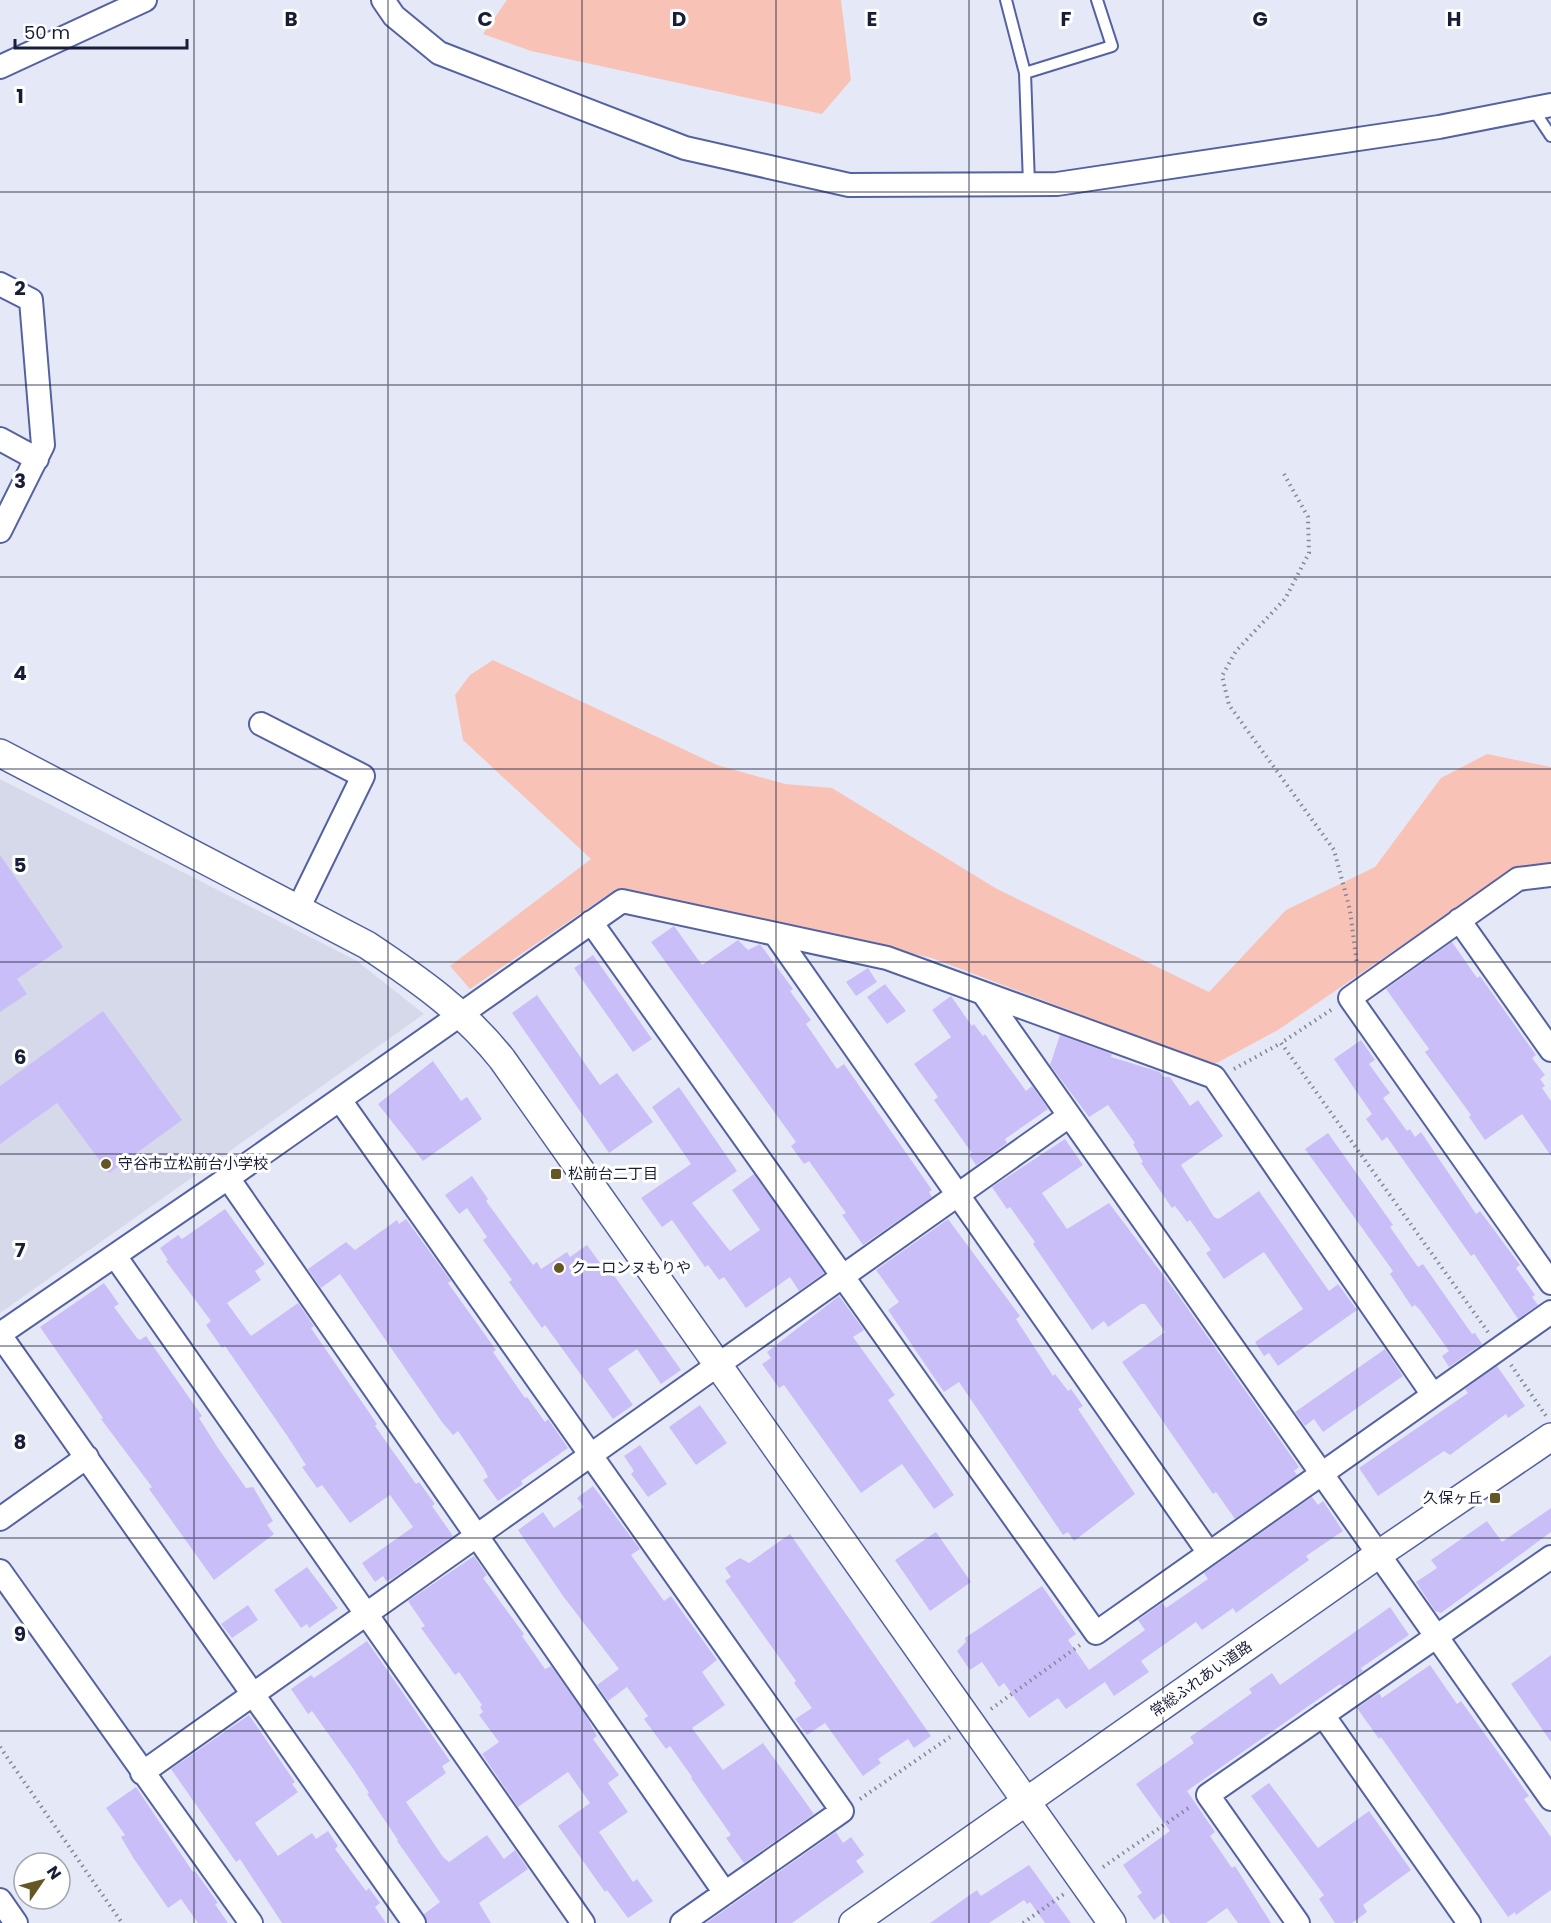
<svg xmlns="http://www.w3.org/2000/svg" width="1551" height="1923" viewBox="0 0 1551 1923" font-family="Poppins,'Noto Sans JP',sans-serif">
<rect width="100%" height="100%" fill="#e5e9f7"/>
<!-- built -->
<path fill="#d5d9ea" d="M0 779 357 961 424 1014 0 1313Z"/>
<!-- green -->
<path fill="#f8c3b6" d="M507 0H841L851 80 822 114 531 51 483 34Z
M493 660 717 765 785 784 832 788 997 889 1209 992 1286 910 1375 867 1441 778 1487 754 1551 767V864L1512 870 1278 1030 1213 1065 932 958 616 889 470 989 450 966 591 859 463 740 455 695 470 675Z"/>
<!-- building -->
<path fill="#cabef8" d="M0 855 63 947 17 979 27 994 0 1012Z
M674 926 702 965 738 940 748 950 760 944 793 989 790 991 811 1020 806 1024 837 1069 844 1064 932 1190 929 1192 932 1197 863 1245 842 1215 846 1213 809 1161 804 1164 791 1146 796 1142 651 942Z
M1452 942 1477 978 1480 976 1536 1055 1532 1058 1545 1075 1540 1079 1545 1086 1542 1088 1551 1101V1156L1522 1114 1485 1140 1469 1117 1471 1115 1425 1052 1429 1049 1386 989Z
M593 955 652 1039 633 1052 574 968Z
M868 968 877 982 856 996 846 982Z
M885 984 906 1011 887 1024 867 997Z
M537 995 600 1085 617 1073 653 1122 609 1153 512 1013Z
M951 996 972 1026 974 1024 983 1036 985 1034 1026 1091 1032 1086 1048 1109 1005 1139 1007 1143 976 1165 969 1155 972 1153 934 1100 938 1097 914 1064 951 1037 932 1010Z
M103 1011 182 1120 109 1173 57 1103 0 1144V1086Z
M1060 1035 1112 1054 1111 1057 1160 1072 1163 1077H1170L1190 1106 1198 1100 1223 1136 1181 1165 1214 1217 1218 1219 1223 1216 1259 1191 1329 1291 1338 1284 1357 1310 1278 1366 1269 1353 1264 1356 1255 1342 1303 1309 1264 1252 1224 1279 1206 1253 1211 1250 1190 1220 1187 1222 1175 1206 1172 1208 1141 1163 1143 1162 1133 1144 1135 1143 1108 1105 1089 1117 1050 1065Z
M1361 1040 1375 1060 1369 1064 1390 1093 1383 1098 1407 1131 1410 1129 1415 1137 1421 1132 1476 1214 1480 1211 1520 1265 1516 1268 1535 1295 1532 1297 1538 1305 1518 1319 1474 1254 1471 1256 1387 1137 1382 1141 1366 1119 1372 1114 1334 1059Z
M433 1061 461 1101 467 1097 482 1119 423 1161 378 1104Z
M679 1087 737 1171 692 1203 730 1251 760 1230 732 1190 754 1174 824 1273 799 1291 790 1277 746 1308 724 1277 719 1280 708 1265 705 1267 672 1220 662 1227 641 1198 691 1164 652 1107Z
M1328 1133 1393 1225 1390 1227 1418 1267 1423 1264 1472 1334 1475 1333 1482 1344 1449 1367 1442 1356 1449 1351 1420 1310 1415 1305 1412 1307 1390 1274 1393 1271 1305 1149Z
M1065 1139 1083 1165 1042 1193 1067 1229 1109 1203 1176 1292 1299 1467 1294 1471 1297 1475 1235 1519 1216 1492 1213 1494 1122 1362 1165 1332 1145 1304H1141L1108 1327 1104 1321 1092 1330 1033 1244 1035 1242 1010 1207 1007 1209 992 1187Z
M472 1176 488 1199 486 1201 533 1265 537 1262 541 1269 567 1252 570 1257 587 1245 605 1270 608 1267 681 1370 661 1384 637 1349 608 1369 633 1405 613 1419 545 1325 542 1328 509 1282 512 1280 483 1240 487 1237 467 1208 459 1214 445 1195Z
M225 1209 265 1264 255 1271 261 1280 227 1303 251 1336 298 1303 314 1326 311 1328 377 1424 375 1426 416 1484 419 1482 435 1504 432 1506 453 1536 392 1579 386 1581 383 1576 375 1582 362 1563 413 1527 390 1495 350 1523 322 1485 317 1488 302 1467 306 1465 288 1437 225 1346 222 1348 206 1325 211 1321 166 1261 168 1260 160 1248 178 1235 182 1239Z
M406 1219 451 1281 448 1283 496 1350 493 1352 525 1398 527 1397 545 1422 548 1419 568 1448 521 1481 523 1484 498 1501 483 1480 488 1477 484 1469 458 1431 453 1435 442 1422 340 1274 321 1288 308 1269 346 1242 355 1250 397 1220 399 1224Z
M948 1219 1020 1316 1016 1319 1053 1376 1055 1374 1068 1391 1071 1389 1083 1406 1078 1409 1135 1494 1074 1541 1068 1532 1063 1535 959 1382 944 1392 888 1310 899 1302 876 1270Z
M104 1283 119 1304 114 1307 137 1338 140 1340 146 1336 202 1416 199 1418 218 1448 246 1488 253 1487 273 1521 267 1525 274 1534 214 1580 149 1489 152 1487 101 1419 103 1418 40 1327Z
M839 1296 864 1330 853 1337 895 1395 888 1400 954 1495 934 1509 902 1464 861 1493 784 1385 779 1388 762 1364 771 1358 767 1352Z
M1385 1349 1403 1376 1323 1432 1314 1419 1305 1426 1295 1412Z
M1497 1366 1525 1406 1508 1418 1506 1414 1450 1455 1444 1451 1378 1496 1359 1468 1468 1393 1465 1389Z
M700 1405 727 1443 696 1465 669 1427Z
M640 1445 667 1484 648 1497 631 1474 634 1471 624 1456Z
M593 1486 640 1549 631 1555 664 1601 671 1596 717 1660 702 1672 725 1705 692 1728 723 1770 763 1743 814 1814 744 1863 726 1838 731 1835 691 1778 692 1777 670 1746 666 1749 644 1719 648 1716 627 1687 608 1701 597 1685 619 1669 563 1596 518 1530 543 1512 554 1528 584 1507 577 1498Z
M1312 1497 1318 1505 1323 1501 1343 1531 1306 1556 1309 1560 1236 1613 1233 1608 1202 1630 1196 1622 1141 1661 1149 1672 1114 1696 1105 1682 1066 1709 1058 1698 1029 1718 1004 1683 999 1687 982 1662 970 1670 957 1651 966 1642 965 1638 1042 1586 1076 1634 1068 1640 1089 1670 1145 1630 1138 1620 1162 1603 1166 1608 1208 1579 1204 1573Z
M1551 1508V1532L1441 1613 1435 1611 1416 1582 1437 1568 1431 1560 1487 1521 1502 1542Z
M936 1532 971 1582 930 1611 895 1560Z
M790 1534 931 1736 914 1748 908 1739 878 1759 881 1763 863 1776 825 1723 807 1735 795 1719 812 1708 794 1683 796 1681 725 1581 731 1577 725 1568 740 1558 749 1563Z
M474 1556 487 1575 483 1578 524 1634 522 1636 545 1669 551 1666 586 1716 597 1736 593 1739 619 1775 608 1783 628 1812 599 1832 633 1882 637 1879 653 1901 628 1918 607 1890 605 1892 558 1826 590 1803 568 1772 518 1807 482 1754 499 1742 479 1715 483 1712 480 1707 482 1705 459 1672 455 1675 421 1628 425 1626 408 1601Z
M307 1567 338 1608 309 1628 307 1624 301 1628 274 1590Z
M248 1605 258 1620 232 1638 221 1624Z
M1390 1607 1409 1635 1361 1668 1363 1671 1342 1686 1340 1684 1187 1791 1215 1832 1210 1836 1232 1868 1235 1866 1271 1923H1238L1227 1908 1206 1923H1170L1163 1913 1154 1920 1137 1896 1142 1893 1123 1865 1170 1831 1136 1784 1194 1743 1190 1737 1252 1693 1249 1689 1272 1673 1280 1685Z
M367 1641 450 1761 442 1766 446 1773 406 1802 443 1857 449 1862 487 1835 504 1859 515 1850 528 1869 479 1903 491 1923H427L424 1914 440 1902 397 1841 398 1840 367 1794 369 1793 354 1770 312 1711 308 1714 291 1689 311 1675 314 1678Z
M1551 1655V1742L1511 1684Z
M1430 1665 1457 1704 1461 1701 1513 1773 1529 1796 1524 1799 1551 1837V1890L1516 1915 1515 1912 1508 1917 1381 1737 1379 1739 1357 1708 1379 1693 1382 1698Z
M249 1715 295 1782 292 1784 298 1792 255 1823 278 1856 312 1833 316 1839 328 1831 338 1846 335 1849 366 1891 369 1888 380 1903 375 1907 386 1923H282L240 1859 236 1862 171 1769Z
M1269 1783 1318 1848 1369 1811 1411 1870 1363 1905 1367 1912 1352 1923H1335L1319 1899 1324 1895 1251 1796Z
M136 1787 193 1872 195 1871 218 1903 215 1904 228 1923H198L181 1899 168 1908 134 1859 121 1837 125 1835 106 1808Z
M836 1832 843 1843 851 1837 864 1855 856 1861 864 1872 792 1923H706Z
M1029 1865 1071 1923H1045L1030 1902 1027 1904 1024 1900 989 1923H930L977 1890 981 1896Z"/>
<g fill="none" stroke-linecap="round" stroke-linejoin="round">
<defs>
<path id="service" d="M1006 0 1025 73 1029 184
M1025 73 1112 46 1097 0
M1533 109 1551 136"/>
<path id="minor" d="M383 0 394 16 439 53 685 148 849 185 1057 184 1439 127 1551 105
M0 67 145 0
M0 284 31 300 43 445 0 531
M0 439 37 459
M261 724 363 776 298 909
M1551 875 1518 879 1350 998 1551 1283
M1459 920 1551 1050
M591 922 1096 1633 1551 1312
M775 934 1209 1553
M983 993 1551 1799
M340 1100 842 1811 682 1923
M228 1178 725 1893
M115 1256 583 1923
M0 1334 228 1178 622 901 887 958 1214 1077 1433 1395
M0 1335 414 1923
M0 1519 87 1457
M0 1571 251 1923
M1323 1715 1469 1923
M142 1773 1069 1116
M0 1900 16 1923
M1298 1923 1208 1795 1551 1557"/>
<path id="tertiary" d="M0 753 367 945C418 979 464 1011 502 1059L1112 1923
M853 1923 1379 1554 1551 1437"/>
</defs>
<!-- service casing -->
<use href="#service" stroke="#5562a1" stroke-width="14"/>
<!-- minor casing -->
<use href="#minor" stroke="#5562a1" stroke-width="26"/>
<!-- tertiary casing -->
<use href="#tertiary" stroke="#5562a1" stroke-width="30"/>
<!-- path -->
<path stroke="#82869a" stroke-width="4" stroke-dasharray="1.5 4.5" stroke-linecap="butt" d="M1284 474 1308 517 1309 553 1285 599 1236 651 1222 676 1229 705 1334 850 1350 910 1357 965
M1331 1010 1281 1043 1488 1332
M1234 1069 1281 1043
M1511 1365 1546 1416
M991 1709 1080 1645
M0 1747 122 1923
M860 1799 950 1737
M1103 1867 1190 1807
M1023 1923 1064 1894"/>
<!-- service -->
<use href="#service" stroke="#fff" stroke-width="10"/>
<!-- minor -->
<use href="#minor" stroke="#fff" stroke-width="22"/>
<!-- tertiary -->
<use href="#tertiary" stroke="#fff" stroke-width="27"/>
</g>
<!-- grid -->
<path fill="none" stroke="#191e38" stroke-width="1.5" stroke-opacity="0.55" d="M194 0V1923M388 0V1923M582 0V1923M776 0V1923M969 0V1923M1163 0V1923M1357 0V1923M0 192H1551M0 385H1551M0 577H1551M0 769H1551M0 962H1551M0 1154H1551M0 1346H1551M0 1538H1551M0 1731H1551"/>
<!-- markers -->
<g fill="#655724" stroke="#fff" stroke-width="2">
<circle cx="106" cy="1164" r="6"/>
<rect x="550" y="1168" width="12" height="12" rx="3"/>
<circle cx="559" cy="1268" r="6"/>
<rect x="1489" y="1492" width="12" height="12" rx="3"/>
</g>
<g text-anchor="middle" stroke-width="6" stroke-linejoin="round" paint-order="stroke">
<!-- poi labels -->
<g font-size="15" fill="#191e38" stroke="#fff" text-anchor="start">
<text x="118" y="1169">守谷市立松前台小学校</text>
<text x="568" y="1179">松前台二丁目</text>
<text x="571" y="1273">クーロンヌもりや</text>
<text x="1483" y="1503" text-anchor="end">久保ヶ丘</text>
</g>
<!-- street labels -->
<g font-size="15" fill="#191e38" stroke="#fff">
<text transform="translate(1201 1679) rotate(-35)" y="5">常総ふれあい道路</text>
</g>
</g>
<g font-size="20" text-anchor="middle" font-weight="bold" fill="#191e38" stroke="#fff" stroke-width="6" stroke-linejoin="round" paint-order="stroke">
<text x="291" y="26">B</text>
<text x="485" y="26">C</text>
<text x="679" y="26">D</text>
<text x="872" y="26">E</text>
<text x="1066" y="26">F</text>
<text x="1260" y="26">G</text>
<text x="1454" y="26">H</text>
<text x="20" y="103">1</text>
<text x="20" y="295">2</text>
<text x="20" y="488">3</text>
<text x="20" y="680">4</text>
<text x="20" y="872">5</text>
<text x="20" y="1064">6</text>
<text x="20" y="1257">7</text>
<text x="20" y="1449">8</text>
<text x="20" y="1641">9</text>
</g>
<!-- north arrow -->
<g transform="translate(42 1881) rotate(55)"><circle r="28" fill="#ffffff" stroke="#a3a5af" stroke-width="1.5"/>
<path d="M0-4.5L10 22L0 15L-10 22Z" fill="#655724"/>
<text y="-9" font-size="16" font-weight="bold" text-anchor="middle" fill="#191e38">N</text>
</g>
<!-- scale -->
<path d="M15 39v9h172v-9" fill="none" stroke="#191e38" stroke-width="3"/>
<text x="24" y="39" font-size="18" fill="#191e38" stroke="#ffffff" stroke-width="4.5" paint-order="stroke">50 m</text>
</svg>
